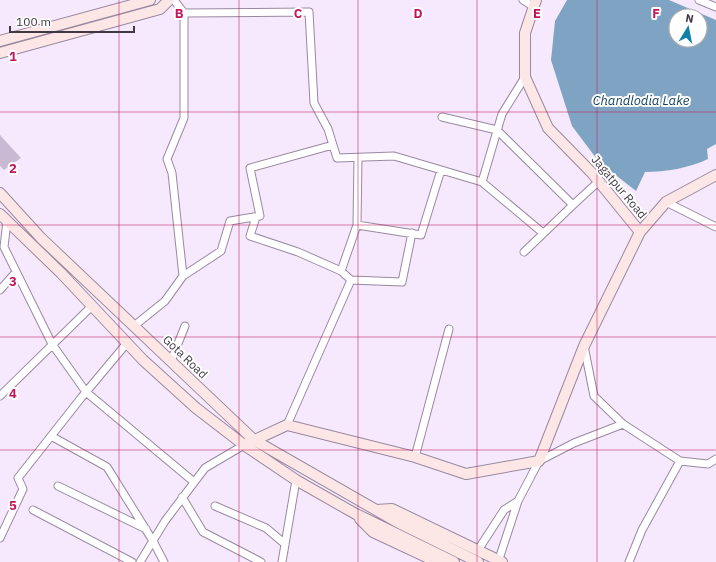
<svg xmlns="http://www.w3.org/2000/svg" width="716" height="562" viewBox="0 0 716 562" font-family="'IBM Plex Sans',sans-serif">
<rect width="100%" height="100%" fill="#f6e9fd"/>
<!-- water -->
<path fill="#7fa4c3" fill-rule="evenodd" d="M567 0H669L716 20V144L707 149 708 159C689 168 666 172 645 172L636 191 599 162 572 126 551 60 555 21ZM676 16H700V40H676Z"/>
<!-- building -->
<path fill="#c9b9d2" d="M0 135 21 158 4 170 0 166Z"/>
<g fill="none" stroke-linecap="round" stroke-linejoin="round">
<defs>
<path id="street" d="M174 0 184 13 309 12 314 103 328 129 337 158 394 156 482 182 502 114 525 77
M523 0 534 7
M699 0 716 7
M442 117 497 130 573 205 599 181
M358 158 357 225 421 235 441 170
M482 182 543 233
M666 202 716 227
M256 217 250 236 298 252 341 271
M7 221 4 247 52 344 86 392 194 482
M524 252 573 205
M183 276 221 251 230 221 260 216 250 168 333 145
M351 280 402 282 412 233
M0 290 16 272
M134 326 165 301 183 276 172 173 167 159 184 118V13
M584 346 594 396 623 424 680 461 708 464 716 459
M171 361 185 326
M0 396 92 306
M287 425 351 280 341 271 357 225
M51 436 107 467 153 541 164 562
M415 457 449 329
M58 486 146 529
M182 497 203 532 261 562
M215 506 266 528 285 544
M33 510 132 562
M0 538 23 489 18 478 81 398 127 343
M478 550 504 510 518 501
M140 562 165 521 205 468 244 445
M282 562 296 480
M498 562 518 501 539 461 574 443 623 424
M629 562 642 530 680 461"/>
<path id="secondary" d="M536 0 525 33V77L548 128 592 173 640 232
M0 41 150 0
M0 53 160 9 169 0
M0 193 41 238 254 440 397 522 478 562
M0 214 61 273 143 360 196 408 244 445 296 480 354 513 454 562
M244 445 287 425 415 457 466 474 539 461 584 346 640 232 666 202 716 175
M376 510 392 509 502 562
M360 519 373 532 437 562"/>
</defs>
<!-- street casing -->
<use href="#street" stroke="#9889a1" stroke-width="9"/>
<!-- secondary casing -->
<use href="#secondary" stroke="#9889a1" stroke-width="12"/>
<!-- street -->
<use href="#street" stroke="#fff" stroke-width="7"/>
<!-- secondary -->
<use href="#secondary" stroke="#fde7e6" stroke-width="10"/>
</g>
<!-- grid -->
<path fill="none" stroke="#c2185b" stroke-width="1" stroke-opacity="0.55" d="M119 0V562M239 0V562M358 0V562M477 0V562M597 0V562M0 112H716M0 225H716M0 337H716M0 450H716"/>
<g text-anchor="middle" stroke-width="4" stroke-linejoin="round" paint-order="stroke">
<!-- street labels -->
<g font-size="12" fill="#403944" stroke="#fff">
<text transform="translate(619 187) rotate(50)" y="4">Jagatpur Road</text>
<text transform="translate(185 357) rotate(44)" y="4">Gota Road</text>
</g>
<!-- water labels -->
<g font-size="13" font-style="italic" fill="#113e5d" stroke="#fff">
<text x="641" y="105">Chandlodia Lake</text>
</g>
</g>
<g font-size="13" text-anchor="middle" font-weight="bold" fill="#c2185b" stroke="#fff" stroke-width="4" stroke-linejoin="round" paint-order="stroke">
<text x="179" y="18">B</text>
<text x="298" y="18">C</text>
<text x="418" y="18">D</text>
<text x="537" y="18">E</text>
<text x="656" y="18">F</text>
<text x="13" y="61">1</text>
<text x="13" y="173">2</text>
<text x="13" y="286">3</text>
<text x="13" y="398">4</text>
<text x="13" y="510">5</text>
</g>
<!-- north arrow -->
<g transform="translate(688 28) rotate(10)"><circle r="19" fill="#ffffff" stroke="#b3b0b4"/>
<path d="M0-3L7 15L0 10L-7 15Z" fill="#1081a8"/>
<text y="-6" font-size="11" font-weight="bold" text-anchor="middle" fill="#403944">N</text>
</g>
<!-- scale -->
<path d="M10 26v6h124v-6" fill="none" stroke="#403944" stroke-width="2"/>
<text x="16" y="26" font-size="12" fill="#403944" stroke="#ffffff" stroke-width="3" paint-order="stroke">100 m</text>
</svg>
